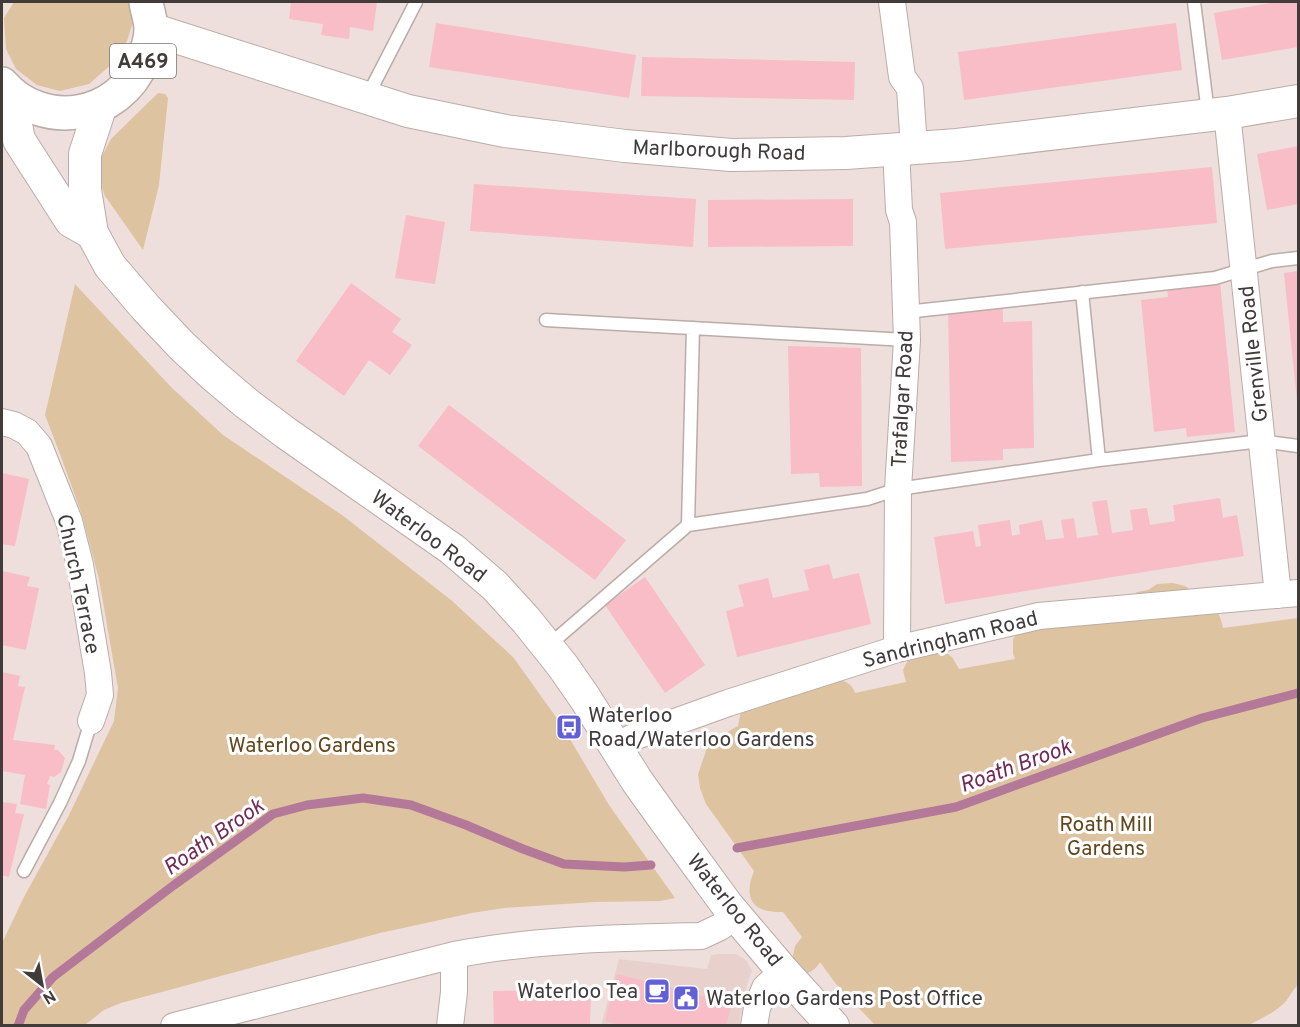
<svg xmlns="http://www.w3.org/2000/svg" width="1300" height="1027" viewBox="0 0 1300 1027" font-family="Overpass,sans-serif">
<rect width="100%" height="100%" fill="#eedfdc"/>
<!-- built -->
<path fill="#e8d1cd" d="M719 954H736L746 960 752 971 747 984 739 1025 601 1026 619 959 707 969 711 955Z"/>
<!-- green -->
<path fill="#ddc3a0" d="M14 2H129L134 19 127 41 114 62 89 84 60 91 37 85 16 69 6 49 4 18Z
M158 93 165 94 168 98 159 185 143 250 105 196 98 177 100 160 111 139Z
M75 284 171 387 223 435 342 515 451 600 513 657 561 724 609 805 675 898 660 901 594 902 504 908 472 913 380 933 121 1003 104 1010 85 1025H2V943L24 897 69 815 114 721 118 688 99 579 82 515 60 454 45 415Z
M1173 583 1185 586 1216 608 1221 620 1223 628 1298 618V985C1293 989 1291 995 1286 1001 1276 1012 1262 1018 1249 1025H875L836 984 820 962C816 969 811 972 803 975L791 964 795 946 802 937 783 912C778 912 773 912 768 911 746 907 747 888 754 871L706 804 700 788 698 774 707 748 715 739 738 726 741 711 834 679C844 680 852 683 855 693L906 682 903 670 909 658 939 648 952 657 959 669 1015 659 1013 654V639L1022 627 1079 603 1098 597 1113 598 1124 604 1137 592 1148 590 1157 584Z"/>
<g fill="none" stroke-linecap="round" stroke-linejoin="round">
<!-- stream -->
<path stroke="#b47898" stroke-width="9" d="M737 848 956 807 1202 718 1298 693
M18 1026 24 1010 53 977 174 885 273 814 307 805 363 798 411 805 466 825 523 849 564 864 624 867 651 865"/>
</g>
<!-- building -->
<path fill="#f8bdc6" d="M291 2H377L373 31 350 27 349 39 321 35 323 24 289 19Z
M1277 2H1298V47L1222 60 1214 13Z
M436 23 636 55 629 98 429 67Z
M1176 23 1182 70 964 100 958 52Z
M642 57 855 62 854 100 641 96Z
M1298 146V204L1267 210 1257 154Z
M1212 167 1217 223 945 249 940 193Z
M474 184 696 199 693 247 470 231Z
M853 199V246L708 247V200Z
M406 215 445 222 435 284 395 278Z
M1298 271V401H1297L1284 273Z
M1220 282 1235 432 1187 437 1186 428 1154 432 1141 300 1168 297 1167 288Z
M351 283 401 319 392 332 412 345 390 375 369 360 344 396 296 361Z
M1003 306V322L1032 321 1034 448 1003 449V460L951 462 948 308Z
M788 346 861 348 862 486 820 487 819 473 791 474Z
M449 405 626 540 595 580 418 446Z
M2 473 29 479 15 546 2 544Z
M1220 498 1223 518 1237 515 1244 556 945 604 934 537 973 531 976 547 981 546 978 525 1010 520 1012 536 1020 534 1019 525 1042 520 1046 540 1064 538 1061 520 1074 518 1077 538 1098 535 1092 502 1107 500 1112 533 1133 530 1130 510 1147 508 1150 525 1175 521 1173 505Z
M829 564 833 579 859 573 871 624 737 657 726 611 744 606 738 585 768 578 773 598 809 590 804 570Z
M2 571 30 577 27 586 39 588 26 650 2 645Z
M645 577 705 665 665 693 605 605Z
M2 672 20 676 18 686 25 687 13 740 55 745 54 750H58L65 758 61 772 54 777 50 776 47 784 50 785 46 809 20 804 25 775 2 771Z
M2 802 17 804 15 813 24 814 9 877 2 875Z
M617 974 702 996 732 1003 726 1026H615V1024L605 1021Z
M591 989 590 1026H494L493 991Z"/>
<g fill="none" stroke-linecap="round" stroke-linejoin="round">
<defs>
<path id="service" d="M1194 2 1208 113
M367 97 416 2
M1082 292 1099 460 1261 441 1298 446
M906 312 1215 278 1272 261 1298 258
M546 320 907 340
M688 525 693 328
M548 646 688 525 867 499 898 489 1099 460
M24 871 60 803 79 761 91 721"/>
<path id="minor" d="M892 2 902 77 910 88 914 148
M1227 113 1278 595
M896 149 899 210 903 222 907 340 898 489 897 649
M2 422 14 425 27 432 39 446 69 521 80 565 98 673 100 695 91 721
M615 746 636 736 728 703 897 649 1039 616 1298 593
M174 1026 454 955C536 939 618 938 701 936L720 927 736 916
M450 1026 454 992V955
M754 1026 757 1008 765 988 783 971"/>
<path id="tertiary" d="M151 29 408 111 505 131 625 146 731 155 846 153 957 145 1227 113 1298 101
M10 94 19 140 71 221 92 233
M101 105 85 154V190L92 233 110 266 146 308 182 346 213 375 246 403 286 433 452 549 495 586 526 620 562 665 585 698 637 781 662 816 727 905 783 971 833 1026"/>
<path id="primary" d="M2 84C43 131 119 119 143 60 147 51 151 40 151 29 151 20 147 10 146 2"/>
</defs>
<!-- service casing -->
<use href="#service" stroke="#baaca9" stroke-width="15"/>
<!-- minor casing -->
<use href="#minor" stroke="#baaca9" stroke-width="28"/>
<!-- tertiary casing -->
<use href="#tertiary" stroke="#baaca9" stroke-width="34"/>
<!-- primary casing -->
<use href="#primary" stroke="#baaca9" stroke-width="36"/>
<!-- service -->
<use href="#service" stroke="#fff" stroke-width="12"/>
<!-- minor -->
<use href="#minor" stroke="#fff" stroke-width="26"/>
<!-- tertiary -->
<use href="#tertiary" stroke="#fff" stroke-width="32"/>
<!-- primary -->
<use href="#primary" stroke="#fff" stroke-width="33"/>
</g>
<!-- icons -->
<defs>
<symbol id="bus-square" viewBox="-11 -11 22 22"><rect x="-9" y="-9" width="18" height="18" rx="4" fill="#625fd7" stroke="#fff"/><path d="M-5-6H5V4H4V6H2V4H-2V6H-4V4H-5ZM-3.5-4V0h7V-4ZM-3.5 1.2v1.5H-2V1.2ZM2 1.2v1.5H3.5V1.2Z" fill="#fff"/></symbol>
<symbol id="cafe-square" viewBox="-11 -11 22 22"><rect x="-9" y="-9" width="18" height="18" rx="4" fill="#625fd7" stroke="#fff"/><path d="M-5.5-4.5H6V0H3Q3 3.5 0 3.5H-2.5Q-5.5 3.5-5.5 0ZM3-3.2v2h1.7v-2ZM-6 4.5H4V6H-6Z" fill="#fff"/></symbol>
<symbol id="civic-square" viewBox="-11 -11 22 22"><rect x="-9" y="-9" width="18" height="18" rx="4" fill="#625fd7" stroke="#fff"/><path d="M-.6-6.5H3V-4.5H.6V-3L4-1V1h2V6H-6V1h2V-1L-.6-3ZM-1.2 2.5V6h2.4V2.5Z" fill="#fff"/></symbol>
</defs>
<g fill-rule="evenodd">
<use href="#bus-square" x="554" y="712" width="30" height="30"/>
<use href="#cafe-square" x="642" y="976" width="30" height="30"/>
<use href="#civic-square" x="671" y="983" width="30" height="30"/>
</g>
<g text-anchor="middle" stroke-width="6" stroke-linejoin="round" paint-order="stroke">
<!-- shield labels -->
<rect fill="#fff" stroke="#7a7675" stroke-width="1.5" x="110" y="44" width="66" height="34" rx="4.5"/>
<g font-size="20" font-weight="bold" fill="#413b3a">
<text x="143" y="68">A469</text>
</g>
<!-- street labels -->
<g font-size="21" fill="#413b3a" stroke="#fff">
<text transform="translate(719 150) rotate(2)" y="7">Marlborough Road</text>
<text transform="translate(1253 354) rotate(-96)" y="7">Grenville Road</text>
<text transform="translate(902 399) rotate(-87)" y="7">Trafalgar Road</text>
<text transform="translate(429 536) rotate(37)" y="7">Waterloo Road</text>
<text transform="translate(79 584) rotate(78)" y="7">Church Terrace</text>
<text transform="translate(950 639) rotate(-14)" y="7">Sandringham Road</text>
<text transform="translate(735 910) rotate(51)" y="7">Waterloo Road</text>
</g>
<!-- poi labels -->
<g font-size="21" fill="#413b3a" stroke="#fff" text-anchor="start">
<text x="588" y="722">Waterloo<tspan x="588" dy="24">Road/Waterloo Gardens</tspan></text>
<text x="638" y="998" text-anchor="end">Waterloo Tea</text>
<text x="706" y="1005">Waterloo Gardens Post Office</text>
</g>
<!-- park labels -->
<g font-size="21" fill="#63471c" stroke="#fff">
<text x="312" y="752">Waterloo Gardens</text>
<text x="1106" y="831">Roath Mill<tspan x="1106" dy="24">Gardens</tspan></text>
</g>
<!-- water labels -->
<g font-size="22" font-style="italic" fill="#722955" stroke="#fff">
<text transform="translate(1015 765) rotate(-20)" y="8">Roath Brook</text>
<text transform="translate(213 836) rotate(-35)" y="8">Roath Brook</text>
</g>
</g>
<!-- border -->
<rect width="1300" height="1027" fill="none" stroke="#413b3a" stroke-width="6"/>
<!-- north arrow -->
<g transform="translate(42 985) rotate(149)" stroke="#ffffff" stroke-width="4.5" paint-order="stroke">
<path d="M0-4.5L10 22L0 15L-10 22Z" fill="#413b3a"/>
<text y="-9" font-size="16" font-weight="bold" text-anchor="middle" fill="#413b3a">N</text>
</g>
</svg>
